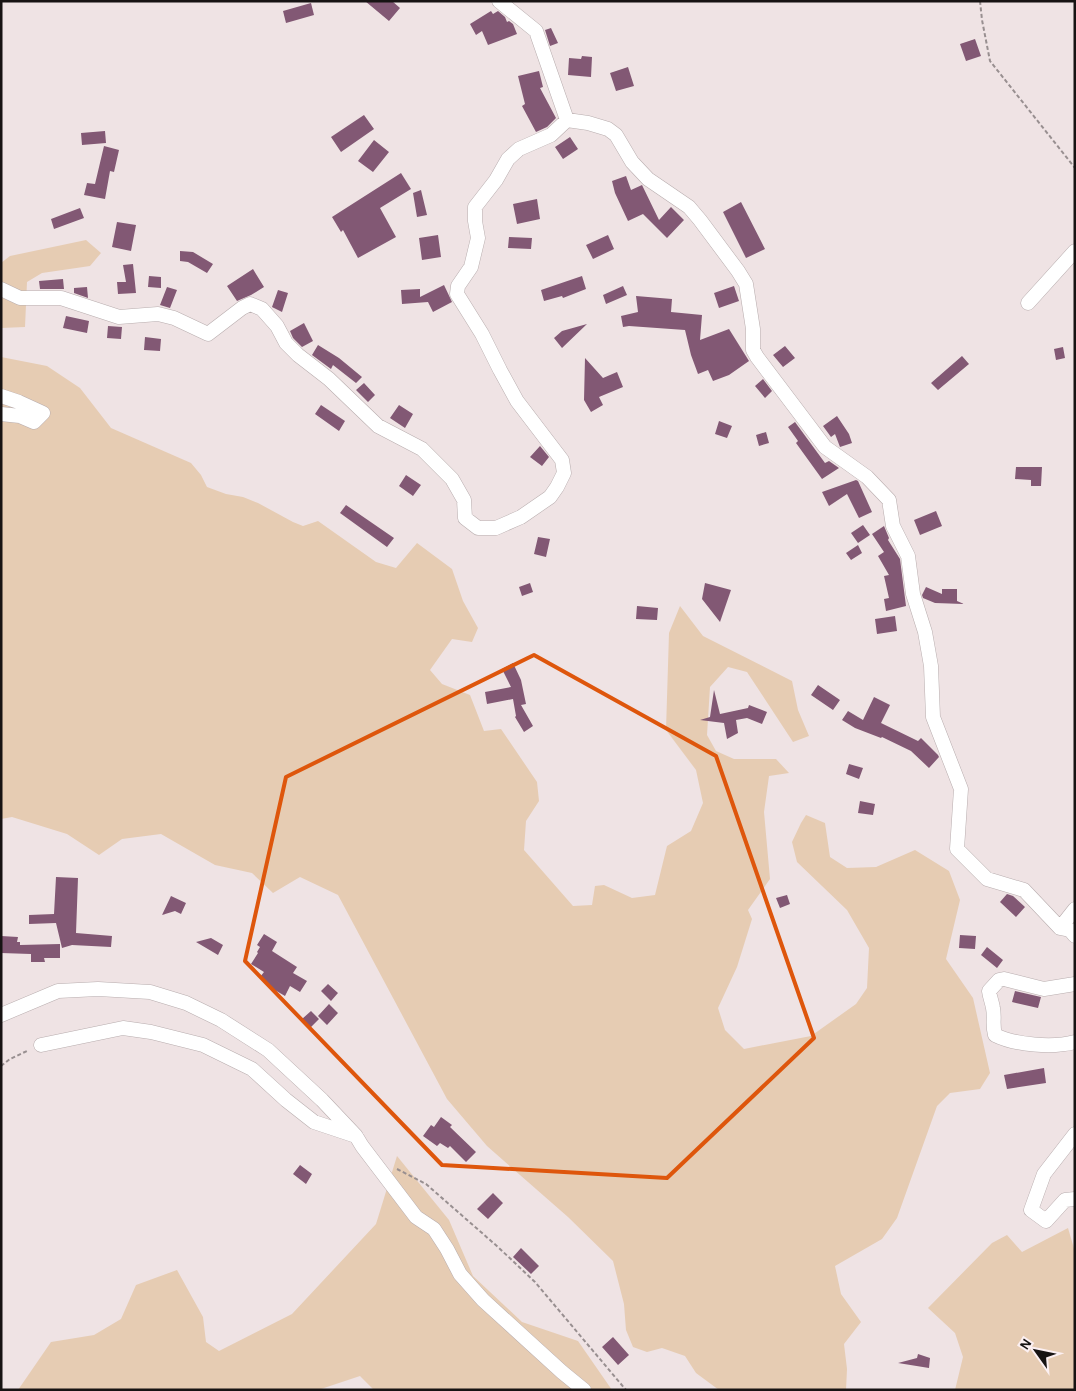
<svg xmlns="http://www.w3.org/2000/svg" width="1076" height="1391" viewBox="0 0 1076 1391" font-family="'Alegreya Sans',sans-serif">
<rect width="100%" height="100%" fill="#efe3e4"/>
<!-- green -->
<path fill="#e6ccb3" d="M86 240 101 253 90 266 42 273 27 282 25 327 1 328V263L10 256Z
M1 357 47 366 80 388 111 428 191 463 201 475 207 487 226 494 243 497 258 503 293 522 303 526 318 521 376 562 396 568 417 543 452 569 463 601 478 628 472 642 452 639 430 670 442 684 470 695 484 731 501 729 537 782 539 801 526 821 524 850 573 906 592 905 595 886 604 885 632 898 655 895 667 846 691 831 703 803 696 770 666 730 669 633 680 606 703 636 792 681 798 710 809 736 793 742 747 672 728 667 710 687 707 735 716 751 734 759H776L789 773 769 776 764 812 770 879 748 910 752 919 737 967 718 1008 725 1030 744 1049 811 1036 856 1004 867 988 869 948 847 910 797 862 792 842 801 823 806 815 825 823 830 857 847 868 876 867 915 850 949 871 960 900 946 959 973 998 990 1073 980 1089 950 1093 937 1106 897 1218 882 1239 835 1266 841 1294 861 1322 844 1344 847 1369 846 1390H719L696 1373 685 1356 662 1348 647 1352 633 1347 626 1330 624 1304 613 1261 568 1217 487 1146 447 1099 338 895 300 877 273 893 252 873 215 865 161 834 122 839 99 855 67 834 12 817 1 819Z
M397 1156 449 1220 473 1276 522 1322 578 1341 612 1390H374L360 1376 318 1390H18L51 1342 94 1335 121 1319 136 1285 177 1270 203 1317 206 1342 219 1351 292 1314 376 1224Z
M1068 1228 1075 1252V1390H955L963 1357 955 1333 928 1308 992 1243 1007 1235 1022 1252Z"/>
<!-- building -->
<path fill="#825874" d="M365 1H392L400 8 389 21Z
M311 3 314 15 286 23 283 11Z
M491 11 493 14 498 11 505 17 507 22 509 21 513 24 517 34 488 45 482 31 476 35 470 24Z
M551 28 558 43 550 46 545 30Z
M975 39 981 56 966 61 960 44Z
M582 56 592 57 591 77 568 75 569 58 581 59Z
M628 67 634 86 616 91 610 73Z
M539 71 543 87 540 88 556 118 547 127 536 132 522 106 525 104 518 76Z
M364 115 374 129 341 152 331 137Z
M105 131 106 143 82 145 81 133Z
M570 137 578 149 563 159 555 147Z
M374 140 389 152 373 172 358 161Z
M104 146 119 150 114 172 110 171 105 199 84 195 87 183 95 184Z
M401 173 411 189 380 208 396 237 358 258 343 230 341 232 332 217Z
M626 176 631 190 642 185 659 220 671 207 684 220 667 238 643 214 628 221 615 193 612 181Z
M421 190 427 215 417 217 413 193Z
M537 199 540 219 517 224 513 204Z
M741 202 765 249 746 258 723 212Z
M80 208 84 218 54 229 51 219Z
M117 222 136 225 131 251 112 247Z
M438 235 441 257 422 260 419 238Z
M608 235 614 249 593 259 586 245Z
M509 237 532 238 531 249 508 248Z
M180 251 193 252 213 264 207 273 188 262 180 261Z
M133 264 136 293 118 294 117 282H126L123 265Z
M253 269 264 287 251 295 237 301 227 286Z
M149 276 161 277V288L148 287Z
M582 276 586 289 563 298 562 296 544 301 541 290Z
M63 279 64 289H40L39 281Z
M444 285 452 302 433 312 428 302 402 304 401 290 420 289V297Z
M623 286 627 295 606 304 603 295Z
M734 286 739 301 719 308 714 293Z
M87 287 88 298 74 293V288Z
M167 287 177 290 170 308 160 305Z
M278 290 288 293 282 312 272 307Z
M636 296 672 299 671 312 702 315 700 340 729 329 749 361 729 375 713 381 708 370 698 374 691 355 685 330 629 326 623 327 621 316 638 312Z
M66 316 89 321 87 333 63 328Z
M304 323 313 341 302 347 293 338 290 331Z
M587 324 562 348 554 338 562 331Z
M108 326 122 327 121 339 107 338Z
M145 337 161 339 160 351 144 350Z
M318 345 339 358 362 377 356 383 333 365 331 369 312 355Z
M785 346 795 358 783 367 773 355Z
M1063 347 1065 358 1056 360 1054 349Z
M962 356 969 364 938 390 931 383Z
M585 358 603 378 617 372 623 387 599 397 603 405 591 412 584 400Z
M763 379 772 391 765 398 755 386Z
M364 383 375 395 368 402 356 390Z
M321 405 345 421 339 431 315 414Z
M399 405 413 414 405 428 390 418Z
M837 416 849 434 852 443 840 447 835 434 831 437 823 426Z
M719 421 732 426 727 438 715 434Z
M795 422 825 463 829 461 839 468 822 479 796 443 798 441 788 427Z
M766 432 769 443 759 446 756 435Z
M540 446 549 457 542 466 530 457Z
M1016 467H1042L1041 486H1031V480L1015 479Z
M406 475 421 485 413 496 399 486Z
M856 480 858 481 872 512 859 518 847 494 829 506 822 492Z
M346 505 394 538 387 547 340 513Z
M936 511 942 526 920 535 914 520Z
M863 525 870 535 858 543 851 533Z
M884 526 889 538 888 540 900 559 906 606 886 611 884 599 889 598 884 576 889 575 878 556 884 552 872 534Z
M538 537 550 539 546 557 534 554Z
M858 545 862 553 851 560 846 553Z
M530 583 533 592 522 596 519 587Z
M705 583 731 590 720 622 702 599Z
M926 587 942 594V589H957V601L964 604 935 603 923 598 922 595Z
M637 606 658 608 657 620 636 619Z
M895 616 897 631 877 634 875 619Z
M513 663 521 680 526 704 521 705 533 726 524 732 515 717 516 716 513 699 487 704 485 692 511 687 502 669Z
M818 685 840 700 833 710 811 695Z
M714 690 720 714 748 708 749 705 767 712 762 724 747 718 736 720 738 733 727 739 724 723 700 720 710 717Z
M874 697 890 705 881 723 918 741 921 738 938 755 939 757 929 768 911 751 882 737 881 738 855 728 842 720 848 711 863 720Z
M849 764 863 768 859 779 846 774Z
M860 801 875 804 873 815 858 813Z
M56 877 78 878 76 933 112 936 111 947 72 945 62 948 56 923 29 924V915L54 914Z
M1007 894 1013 896 1025 907 1016 917 1000 902Z
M787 895 790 904 780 908 776 898Z
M171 896 186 903 181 914 175 911 162 915Z
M264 934 277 942 272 951 297 967 293 973 307 981 300 992 290 986 285 996 273 989 260 977 264 972 251 964 258 953 257 952 260 947 257 945Z
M960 935 976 936 975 949 959 948Z
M1 936 18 937 17 942H20V945L60 944V958H44L45 962H31V954L1 953Z
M211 938 223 945 218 955 196 942Z
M987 947 1003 960 997 968 981 955Z
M328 984 338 993 331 1001 321 991Z
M1015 991 1041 997 1038 1008 1012 1002Z
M329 1004 338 1013 327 1025 318 1016Z
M311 1011 319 1019 310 1028 302 1019Z
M1044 1068 1046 1083 1007 1089 1004 1075Z
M441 1117 452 1125 450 1127 476 1152 466 1162 450 1146 448 1148 440 1143 437 1146 423 1136 431 1125 434 1127Z
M300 1165 312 1174 306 1184 293 1174Z
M493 1193 503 1203 488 1219 477 1209Z
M521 1248 539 1266 531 1274 513 1257Z
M613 1337 629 1355 618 1365 602 1347Z
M918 1354 930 1358 929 1368 898 1363 917 1358Z"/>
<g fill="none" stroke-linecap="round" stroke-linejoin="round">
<defs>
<path id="street" d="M499 1 536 31 567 120 588 123 608 129 616 135 632 162 648 179 689 207 700 220 738 271 746 284 753 329V350L757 357 825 447 867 477 889 500 893 526 908 556 913 594 925 632 931 666 933 717 961 789 957 849 987 879 1024 890 1060 928 1075 909
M1 289 20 298H61L119 317 158 314 174 318 208 334 242 308 250 304 262 309 277 326 286 343 298 355 329 379 378 426 422 449 452 479 464 500 465 518 478 528H496L521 517 550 497 557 487 564 473 562 460 517 401 500 370 482 334 457 294 458 286 471 267 478 238 475 221V207L496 180 508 159 519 149 551 135 567 120
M1028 303 1075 251
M1 396 19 402 43 413 34 422 20 416 1 414
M1060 928 1070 930 1075 936
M1075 984 1044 989 1004 979 999 980 989 991C990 998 992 1002 993 1008 995 1018 992 1024 995 1035 1015 1045 1053 1048 1075 1042
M1 1015 58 991 98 989 150 992 186 1003 221 1020 268 1050 322 1100 356 1136 314 1122 286 1100 252 1069 203 1045 151 1032 123 1028 41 1045
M1075 1134 1044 1174 1031 1210 1046 1221 1065 1200 1075 1199
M356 1136 362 1146 416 1217 434 1229 447 1249 460 1274 483 1300 562 1372 584 1390"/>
</defs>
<!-- street casing -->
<use href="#street" stroke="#b8adae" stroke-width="15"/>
<!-- path -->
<path stroke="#988f90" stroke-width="2" stroke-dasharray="4 2.5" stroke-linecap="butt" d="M980 1 982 20 990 61 1075 168
M1 1066 10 1059 29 1050
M397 1169 426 1184 498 1247 535 1282 626 1390"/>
<!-- street -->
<use href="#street" stroke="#fff" stroke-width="14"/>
</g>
<!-- marked area -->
<path fill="none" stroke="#de560c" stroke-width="4" stroke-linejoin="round" d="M534 655 716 756 814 1038 667 1178 442 1165 245 961 286 777Z"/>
<!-- border -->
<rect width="1076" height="1391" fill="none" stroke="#171313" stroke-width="5"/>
<!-- north arrow -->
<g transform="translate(1036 1351) rotate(303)" stroke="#fcf0f2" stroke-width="4" paint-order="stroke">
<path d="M0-4L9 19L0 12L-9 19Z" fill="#171313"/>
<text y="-8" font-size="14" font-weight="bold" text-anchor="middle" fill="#171313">N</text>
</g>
</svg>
